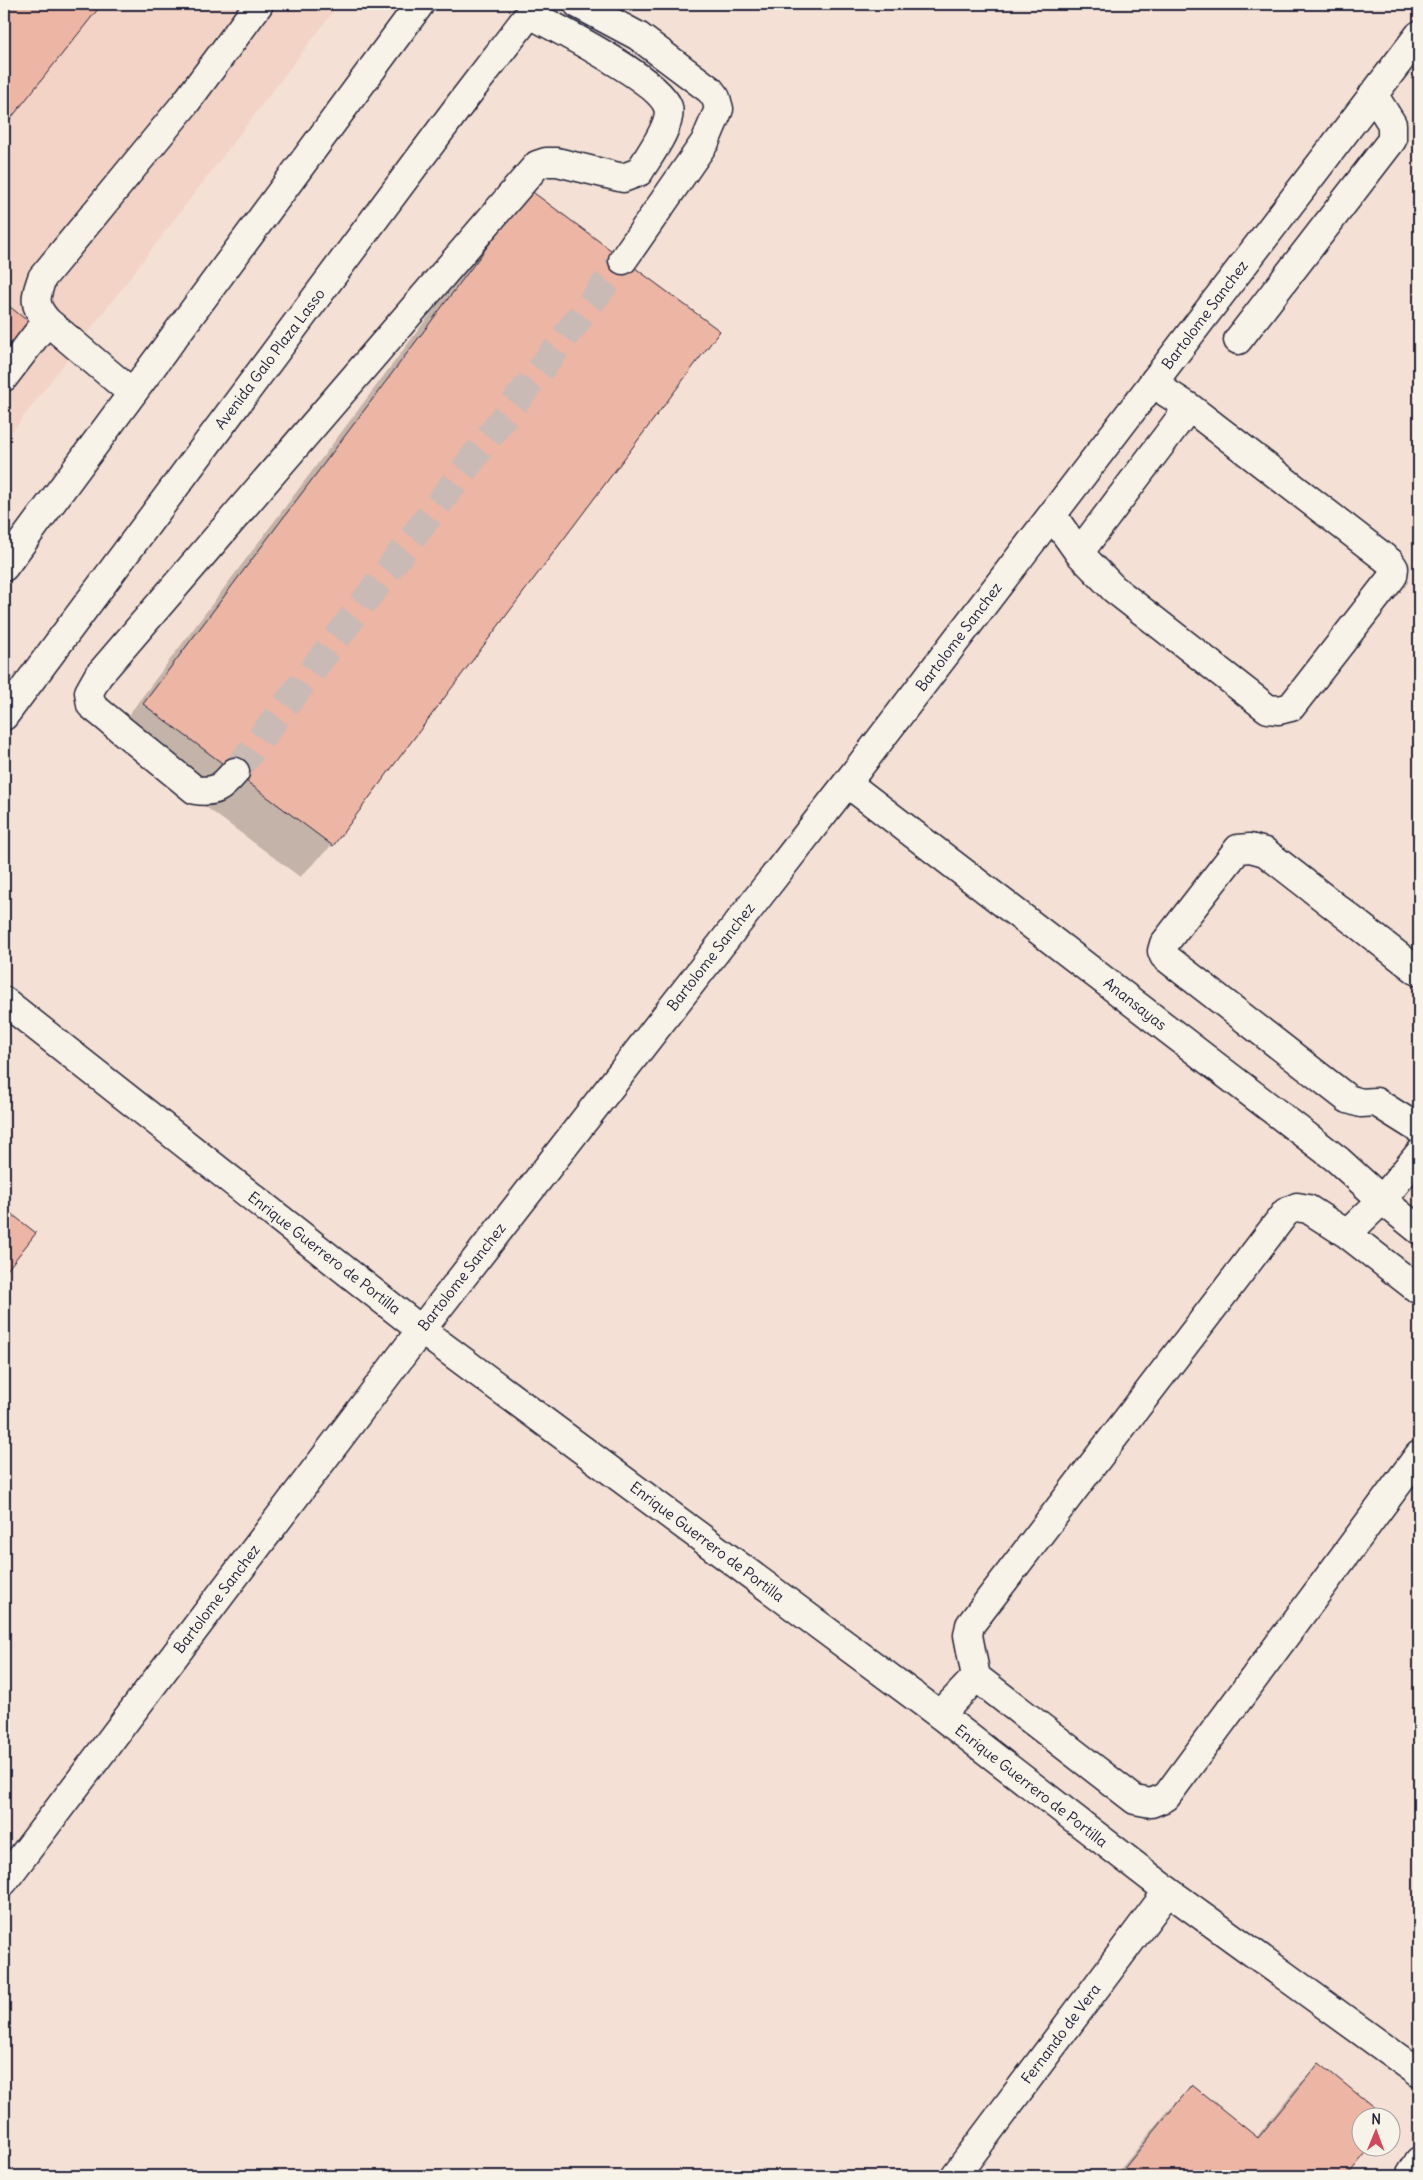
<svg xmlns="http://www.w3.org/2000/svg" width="1423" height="2180" viewBox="0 0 1423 2180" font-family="Delius,sans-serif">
<rect width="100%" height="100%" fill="#f4e0d4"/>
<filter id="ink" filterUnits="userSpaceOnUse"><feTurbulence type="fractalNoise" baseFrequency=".02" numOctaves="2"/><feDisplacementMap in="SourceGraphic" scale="10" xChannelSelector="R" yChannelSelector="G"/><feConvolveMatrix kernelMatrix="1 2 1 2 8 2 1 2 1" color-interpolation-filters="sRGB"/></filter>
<g filter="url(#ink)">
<!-- built -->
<path fill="#f2d3c6" d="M4 4H339L4 442Z"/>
<!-- shadow -->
<path fill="#0003" d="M4 4H100L4 125Z
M530 192 332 845 300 877 112 737 498 224Z
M4 304 33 327 4 364Z
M4 1210 34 1234 4 1272Z
M1319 2065 1360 2118V2148H1368L1345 2176H1115L1167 2112 1192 2087 1256 2138 1294 2090Z"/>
<!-- building -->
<path fill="#edb5a4" stroke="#22223b" d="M4 4H102L4 127Z
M530 190 720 331 333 846 143 704Z
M4 302 35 327 4 366Z
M4 1208 36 1233 4 1274Z
M1319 2063 1387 2118H1360V2148H1370L1347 2176H1118L1192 2085 1258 2138Z"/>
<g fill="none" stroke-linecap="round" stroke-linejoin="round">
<!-- minor-tunnel -->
<path stroke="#cabab5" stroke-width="28" stroke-dasharray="28 14" stroke-linecap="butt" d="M235 772 623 260"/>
<defs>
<path id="minor" d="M578 4 638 36 710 90 716 98 719 109 705 142 623 260
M1238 340 1392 140V124L1373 94
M4 377 47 321
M132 393 47 321C33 305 35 298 42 278L184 105 259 4
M1052 515 1079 553 1114 589 1268 709 1279 710 1291 707 1393 576 1394 568 1390 562 1189 407 1167 393 1155 380
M1079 553 1189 407
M235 772C221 788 216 793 195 790L91 705 89 692 98 676 537 165 546 162H557L623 178 639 172C648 157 673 124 668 107 659 80 558 29 530 14
M847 783 1338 1160 1382 1200 1419 1230
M1419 972 1265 852 1250 848 1238 849 1164 944 1162 951 1164 956 1348 1099 1361 1103 1376 1102 1419 1129
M4 1001 421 1330 940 1715 1168 1891 1419 2073
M1347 1234 1419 1290
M976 1677 1135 1800 1151 1803 1166 1797 1419 1455
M940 1715 976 1677 968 1635 970 1625 1286 1212 1297 1207 1308 1209 1347 1234 1382 1200 1419 1154
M4 1881 421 1330 847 783 1419 35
M955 2176 1168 1891"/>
<path id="major" d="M4 567 420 4
M4 716 464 99 537 4
M1410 2176 1419 2161"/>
</defs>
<!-- minor casing -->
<use href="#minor" stroke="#22223b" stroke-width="31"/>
<!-- major casing -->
<use href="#major" stroke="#22223b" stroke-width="31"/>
<!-- minor -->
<use href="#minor" stroke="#f7f3e8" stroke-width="28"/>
<!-- major -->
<use href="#major" stroke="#f7f3e8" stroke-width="28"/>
</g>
</g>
<g text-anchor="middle" stroke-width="4" stroke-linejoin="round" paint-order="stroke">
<!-- street labels -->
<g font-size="15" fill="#22223b" stroke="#f7f3e8">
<text transform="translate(1205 315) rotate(-53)" y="5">Bartolome Sanchez</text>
<text transform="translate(270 359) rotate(-53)" y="5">Avenida Galo Plaza Lasso</text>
<text transform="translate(959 637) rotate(-53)" y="5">Bartolome Sanchez</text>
<text transform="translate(711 957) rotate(-52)" y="5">Bartolome Sanchez</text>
<text transform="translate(1135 1004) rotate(38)" y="5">Anansayas</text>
<text transform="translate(324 1253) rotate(38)" y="5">Enrique Guerrero de Portilla</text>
<text transform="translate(462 1277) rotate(-52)" y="5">Bartolome Sanchez</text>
<text transform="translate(707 1542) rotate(37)" y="5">Enrique Guerrero de Portilla</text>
<text transform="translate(217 1599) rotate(-53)" y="5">Bartolome Sanchez</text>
<text transform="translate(1031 1786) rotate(38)" y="5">Enrique Guerrero de Portilla</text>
<text transform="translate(1061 2034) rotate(-53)" y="5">Fernando de Vera</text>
</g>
</g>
<!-- margin -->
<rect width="1423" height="2180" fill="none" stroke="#f7f3e8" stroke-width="20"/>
<rect x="10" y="10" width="1403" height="2160" fill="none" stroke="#22223b" stroke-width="2" filter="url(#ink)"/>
<!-- north arrow -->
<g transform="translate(1376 2132) rotate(1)"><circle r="24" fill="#f7f3e8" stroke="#a29fa3"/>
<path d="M0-4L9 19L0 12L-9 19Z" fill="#d1495b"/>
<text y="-8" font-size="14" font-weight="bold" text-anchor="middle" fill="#22223b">N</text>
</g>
</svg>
